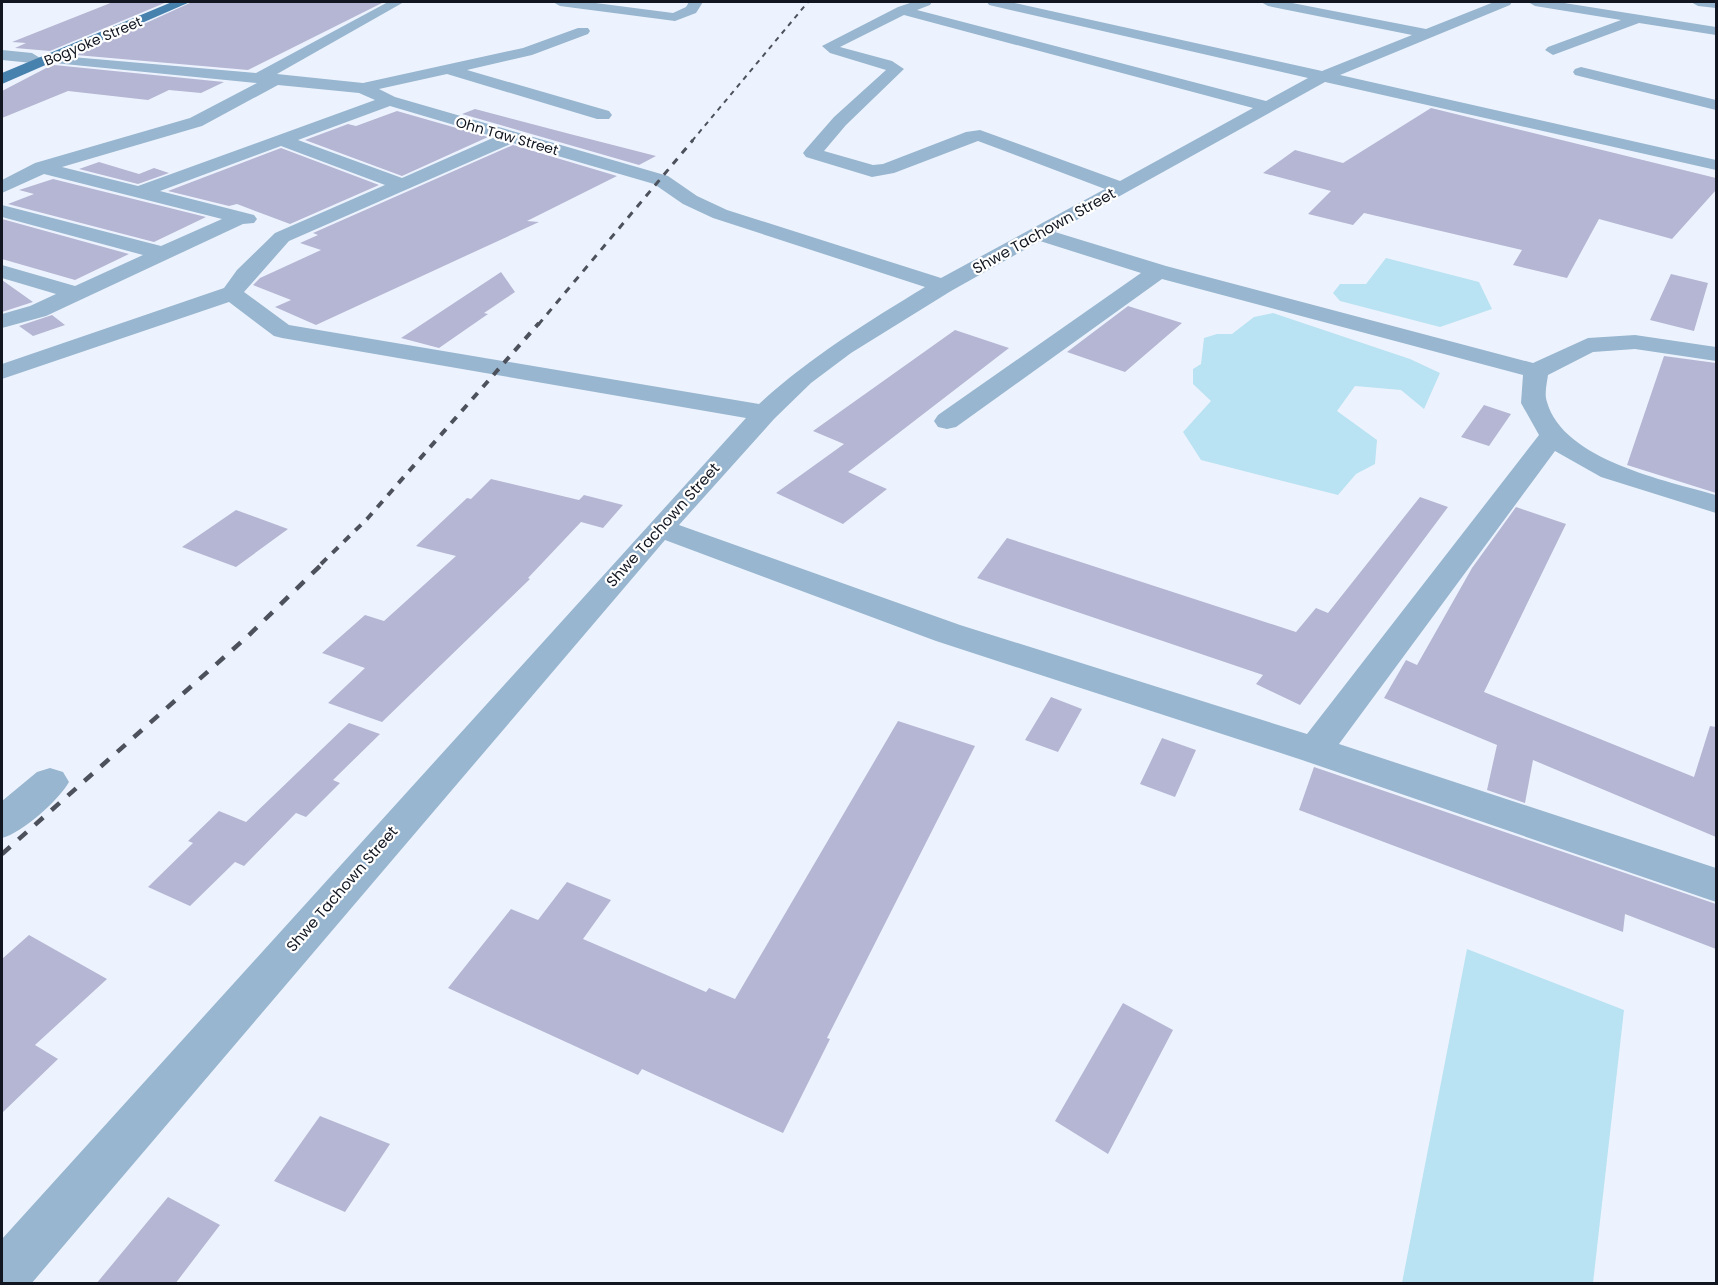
<svg xmlns="http://www.w3.org/2000/svg" width="1718" height="1285" viewBox="0 0 1718 1285" font-family="Poppins,sans-serif">
<rect width="100%" height="100%" fill="#edf3fe"/>
<!-- water -->
<path fill="#b9e2f2" d="M1386 258 1479 282 1492 309 1440 327 1340 301 1333 293 1340 284H1366Z
M1273 313 1410 359 1440 373 1424 409 1401 390 1355 386 1337 411 1377 440 1375 464 1356 474 1338 495 1201 460 1183 432 1211 401 1193 384V369L1201 364 1204 338 1217 334H1232L1254 317Z
M1467 949 1624 1010 1593 1283H1402Z"/>
<!-- building -->
<path fill="#b5b6d3" d="M113 2H167L50 51 15 48 26 43 12 42Z
M192 2H384L248 70 76 55Z
M52 65H54L224 82 201 93 169 90 148 100 68 91 2 118V91Z
M1431 108 1716 178V190L1672 239 1599 219 1567 278 1513 265 1522 250 1364 213 1353 225 1308 214 1331 191 1263 173 1295 150 1343 163Z
M475 109 570 134 656 156 639 165 462 114Z
M397 111 488 137 402 176 305 140 348 124 356 126Z
M513 145 617 176 527 221 539 222 316 325 275 307 291 300 253 285 260 278 321 250 300 243 318 235 313 233Z
M281 148 379 185 290 224 237 204 229 206 168 191Z
M99 162 139 174 154 168 169 173 138 184 79 169Z
M53 179 206 217 154 242 8 204 34 194 19 190Z
M2 219 129 254 75 280 2 259Z
M501 272 515 292 484 313 488 314 439 348 401 338Z
M1671 274 1708 283 1694 331 1650 320Z
M2 280 33 302 2 312Z
M1128 306 1182 323 1125 372 1067 352Z
M52 315 65 325 33 336 19 326Z
M955 330 1009 348 848 472 887 489 843 524 776 493 844 444 813 431Z
M1664 356 1716 363V493L1627 465Z
M1484 405 1511 414 1489 446 1461 437Z
M491 479 579 500 584 495 623 505 603 528 581 522 528 578 530 579 382 722 328 703 365 668 322 653 365 615 384 621 456 556 416 546 467 498 471 499Z
M1420 497 1448 507 1300 705 1256 684 1263 675 977 578 1007 538 1296 632 1316 608 1328 613Z
M1516 507 1566 524 1484 692 1694 777 1710 726 1716 727V837L1533 760 1525 803 1487 790 1497 745 1384 698 1406 660 1417 665 1472 568Z
M236 510 288 529 236 567 182 547Z
M1051 697 1082 709 1058 752 1025 740Z
M898 721 975 746 827 1038 830 1039 783 1133 642 1069 638 1075 448 988 511 909 538 920 567 882 611 900 583 939 706 992 709 988 735 999Z
M349 723 380 734 333 780 340 783 306 817 296 813 244 866 235 862 190 906 148 887 193 843 188 841 219 811 246 822Z
M1162 738 1196 750 1175 797 1140 784Z
M1314 767 1716 904V949L1625 914 1623 932 1299 810Z
M29 935 107 979 35 1045 58 1059 2 1113V959Z
M1123 1003 1173 1030 1108 1154 1055 1121Z
M320 1116 390 1144 345 1212 274 1181Z
M168 1197 220 1225 175 1284H96Z"/>
<g fill="none" stroke-linecap="round" stroke-linejoin="round">
<!-- minor -->
<path fill="#98b6cf" fill-rule="evenodd" d="M388 2H404L277 74 363 83 523 48 578 28H588L590 31 588 34 532 55 467 70 609 111 612 115 609 119H597L447 74 379 89 395 97 668 176 697 196 727 210 941 278 1105 189 978 141 894 173 872 177 806 157 803 153 806 149 834 117 886 70 830 53 822 46 898 7 913 2H932L930 5 917 10 1266 101 1308 78 989 5 987 2H1010L1322 71 1412 35 1268 6 1261 2H1287L1426 29 1494 2H1512L1510 5 1340 75 1716 160V170L1325 82 1055 232 1166 266 1533 363 1588 338 1635 335 1716 347V361L1635 349 1593 352 1548 375C1547 383 1544 394 1547 402 1563 460 1667 481 1716 495V513L1601 477 1555 451 1339 744 1716 868V902L1302 760 936 641 665 540 31 1284H2V1239L746 418 282 338 274 336 229 302 2 379V364L224 288 237 270 275 233 385 185 281 146 160 191 254 215 257 219 254 223 243 224 46 316 2 328V314L30 306 56 294 2 278V265L75 286 143 255 2 217V205L161 246 222 219 44 174 2 193V180L35 163 190 118 257 83 54 63 46 58 49 55 256 73ZM904 15 1253 108 1120 181 980 130 966 132 883 164 873 165 824 151 846 125 904 69 892 61 840 47ZM278 85 359 93 375 100 138 186 62 167 202 126ZM390 106 495 137 402 178 298 140ZM513 143 654 184 683 204 713 218 925 287C866 323 810 357 759 404L289 325 244 292 289 241ZM1040 241 1141 273 938 415 934 421 938 427 947 429 956 427 1162 279 1523 375 1521 403 1539 435 1307 734 960 625 679 525 774 419 811 383 851 353 951 291Z
M553 2H588L673 13 686 7 689 2H703L696 13 675 21 560 6Z
M1528 2H1558L1716 27V35L1639 23 1553 55 1545 50 1548 47 1621 20 1535 6Z
M1691 2H1716V8L1698 6Z
M2 50 32 53 40 58 32 63 2 60Z
M1581 67 1716 100V110L1575 75 1573 72 1575 69Z
M50 768 63 772 69 782C58 801 22 833 2 838V801L37 772Z"/>
<!-- major -->
<path fill="#4781ad" fill-rule="evenodd" d="M172 2H190L2 84V73Z"/>
<!-- rail-far3 -->
<path stroke="#4c515b" stroke-width="2" stroke-dasharray="5 5" stroke-linecap="butt" d="M692 141 808 2"/>
<!-- rail-far2 -->
<path stroke="#4c515b" stroke-width="3" stroke-dasharray="7 7" stroke-linecap="butt" d="M538 325 693 140"/>
<!-- rail-far1 -->
<path stroke="#4c515b" stroke-width="4" stroke-dasharray="8 8" stroke-linecap="butt" d="M321 564 367 519 539 323"/>
<!-- rail -->
<path stroke="#4c515b" stroke-width="4.5" stroke-dasharray="11 11" stroke-linecap="butt" d="M2 854 248 636 323 563"/>
</g>
<g text-anchor="middle" stroke-width="4.5" stroke-linejoin="round" paint-order="stroke">
<!-- far-street labels -->
<g font-size="14" fill="#111620" stroke="#fff">
<text transform="translate(93 41) rotate(-23)" y="5">Bogyoke Street</text>
<text transform="translate(507 136) rotate(16)" y="5">Ohn Taw Street</text>
</g>
<!-- street labels -->
<g font-size="15" fill="#111620" stroke="#fff">
<text transform="translate(1044 231) rotate(-29)" y="5">Shwe Tachown Street</text>
<text transform="translate(663 525) rotate(-48)" y="5">Shwe Tachown Street</text>
<text transform="translate(342 889) rotate(-49)" y="5">Shwe Tachown Street</text>
</g>
</g>
<!-- border -->
<rect width="1718" height="1285" fill="none" stroke="#111620" stroke-width="6"/>
</svg>
